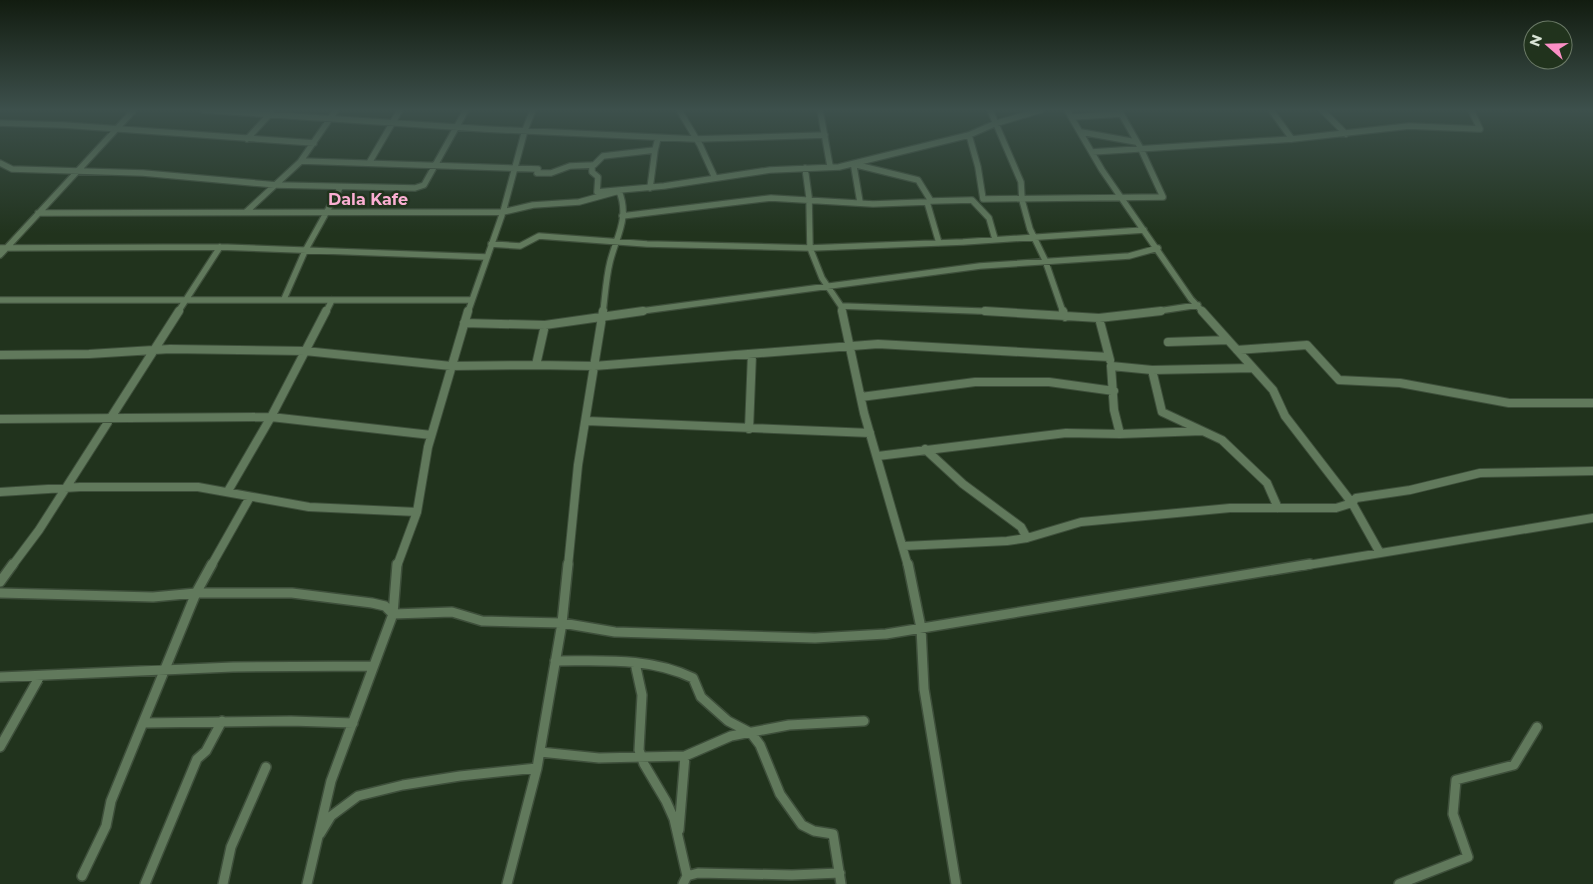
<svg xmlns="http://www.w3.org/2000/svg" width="1593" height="884" viewBox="0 0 1593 884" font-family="Montserrat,sans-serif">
<rect width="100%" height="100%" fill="#21331d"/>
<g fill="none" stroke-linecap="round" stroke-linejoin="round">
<defs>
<path id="minor-far2" d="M203 110 485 129 695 139 825 135
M679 110 700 145 715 178
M820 110 830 166
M990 110 1021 182 1022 200 1030 229 1045 260 1063 312
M1067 110 1102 170 1191 299 1203 312
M1271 110 1292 139
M1322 110 1346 134
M1072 117 1121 114
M0 123 64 125 314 143
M1081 132 1136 142
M969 135 978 167 983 199 1163 197 1140 147 1119 110
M247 139 271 113
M1092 152 1292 139 1409 126 1480 129 1471 110
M301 161 538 169 537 173H551L570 166 594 165 603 156 655 150 658 138
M0 163 12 169 143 173 277 185 415 188 424 185 466 110
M369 163 400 110
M592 165V172L598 177 597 192 664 186 770 170 839 167 969 135 994 124 1041 110
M857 165 918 180 931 201 972 200 989 218 995 239
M854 167 860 202
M805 168 809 197 810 248 822 278 841 306 842 312
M650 188 655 150
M246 212 300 162 336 110
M38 213 503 212 533 205 579 202 619 191
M622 216 771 198 873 204 927 202 939 243
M491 244 520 246 539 236 647 244 810 248 963 242 1144 230
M0 248 220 247 486 257
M0 255 134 110
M284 299 305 251 340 188
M0 300H470
M841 306 1006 312
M178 312 220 247
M326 312 332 300
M468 312 503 212 525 130 533 110
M603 312C605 296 606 278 610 262 616 237 630 218 619 191
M634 312 980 266 1129 256 1158 248
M1152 312 1198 305"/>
<path id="minor-far1" d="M842 311 864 413 908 566
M985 311 1099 318 1161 311
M1063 311 1065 317
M1099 318 1110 360
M464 323 545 325 643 311
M545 325 536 365 594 366 878 344 1109 357
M1168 342 1228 340
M1237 350 1307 345 1339 380 1400 383 1509 403H1593
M0 355 89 354 170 349 305 351 451 366 536 365
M1152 370 1253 368
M861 397 975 382H1049L1114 391
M0 419 271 417 431 435
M587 421 870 433
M749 429 752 354
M1120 434 1114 410 1111 366 1152 370 1162 412 1222 440 1267 483 1278 508
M925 449 963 484 1021 527 1027 538
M878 456 1066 433 1120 434 1202 431
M228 491 271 417 326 311
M0 492 80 487H198L309 507 417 512
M904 546 1007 541 1027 538 1081 522 1230 508H1336L1352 503 1285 416 1273 390 1202 311
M1380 553 1352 503 1356 498 1410 490 1480 473 1593 471
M12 566 39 530 179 311
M211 566 250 497
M397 566 417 512 428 447 468 311
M568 566 578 465 603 311
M1302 566 1593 518"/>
<path id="minor" d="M908 564 921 628 924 689 956 884
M0 582 13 564
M0 593 153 597 196 593H292L372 603 385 606 393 614 452 612 482 621 562 623 615 632 815 638 886 634 1310 564
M555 661C602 661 650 657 693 678L701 697 728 721 751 733 760 745 780 794 802 825 814 831 833 834 841 884
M635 663 642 695 639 750 644 764 666 801 674 819 687 876
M0 677 233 667 373 666
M143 723 291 721 353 723
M0 747 40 676
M540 752 599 758 685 756 731 736 789 725 864 721
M679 830 685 756
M320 834 331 816 358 796 403 785 460 776 537 768
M82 876 106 826 111 801 196 593 212 564
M145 884 197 759 206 751 222 721
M223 884 231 847 266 767
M307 884 331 781 393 614 397 564
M507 884 537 768 562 623 568 564
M683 884 687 876 698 873 792 875 840 873
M1399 884 1468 857 1453 814 1456 780 1514 765 1537 727"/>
</defs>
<!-- minor-far2 casing -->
<use href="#minor-far2" stroke="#3e4f3b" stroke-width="8"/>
<!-- minor-far1 casing -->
<use href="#minor-far1" stroke="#3e4f3b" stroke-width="10"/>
<!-- minor casing -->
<use href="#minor" stroke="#3e4f3b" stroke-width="12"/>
<!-- minor-far2 -->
<use href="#minor-far2" stroke="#61795c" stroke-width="5.5"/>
<!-- minor-far1 -->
<use href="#minor-far1" stroke="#61795c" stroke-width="8"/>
<!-- minor -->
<use href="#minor" stroke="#61795c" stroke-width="9"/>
</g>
<!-- sky -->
<linearGradient id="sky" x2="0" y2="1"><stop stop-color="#121c10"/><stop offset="0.47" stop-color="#3d504c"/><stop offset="1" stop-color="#3d504c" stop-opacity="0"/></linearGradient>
<rect width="1593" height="234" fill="url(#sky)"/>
<g text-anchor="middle" stroke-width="5" stroke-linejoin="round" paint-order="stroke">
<!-- far-district labels -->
<g font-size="16" font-weight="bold" fill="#fbafd3" stroke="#21331d">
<text x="368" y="205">Dala Kafe</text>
</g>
</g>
<!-- north arrow -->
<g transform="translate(1548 45) rotate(290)"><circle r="24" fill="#21331d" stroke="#6b7a67"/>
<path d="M0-4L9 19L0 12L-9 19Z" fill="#fb8fc5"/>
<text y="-8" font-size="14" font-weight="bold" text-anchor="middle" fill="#d9e4d6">N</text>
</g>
</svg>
